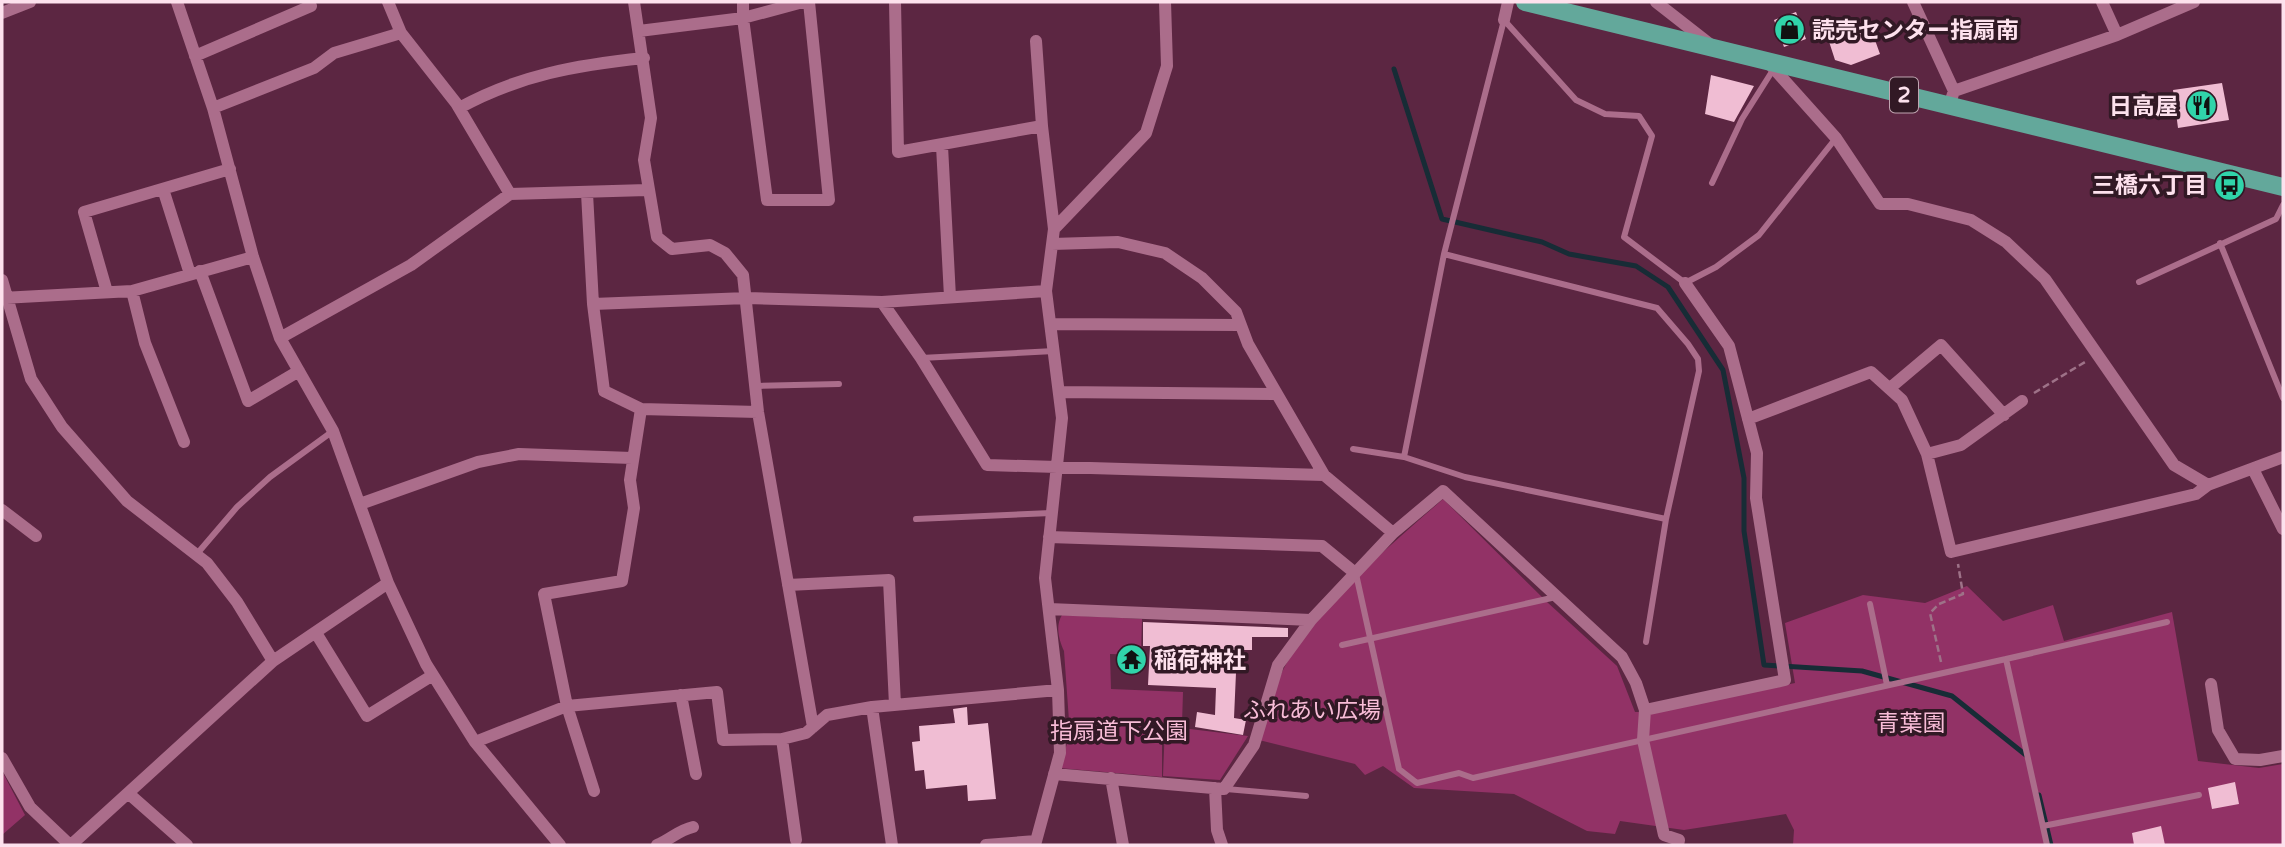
<svg xmlns="http://www.w3.org/2000/svg" width="2285" height="847" viewBox="0 0 2285 847" font-family="'Varela Round','Noto Sans JP',sans-serif">
<rect width="100%" height="100%" fill="#5c2642"/>
<!-- green -->
<path fill="#923266" d="M1443 499 1547 602 1617 666 1635 712H1652L1795 683 1785 623 1863 595 1925 603 1967 586 2003 621 2053 605 2064 641 2172 612 2198 761 2259 768 2283 764V845H1793L1794 830 1786 814 1684 830 1620 821 1615 834 1587 831 1514 794 1414 788 1383 766 1365 775 1355 764 1255 739C1264 716 1272 692 1283 670 1314 608 1391 545 1443 499Z
M1062 615 1142 619 1141 655 1110 654 1111 689 1183 692 1182 724H1162V777L1059 768 1070 735 1064 651C1059 640 1055 626 1062 615Z
M1165 726 1248 736 1220 780 1163 776Z
M2 771 25 815 2 835Z"/>
<g fill="none" stroke-linecap="round" stroke-linejoin="round">
<!-- stream -->
<path stroke="#172c36" stroke-width="5" d="M1394 69 1442 219 1542 242 1569 254 1636 266 1668 287 1723 370 1744 478V531L1764 665 1862 671 1952 696 2027 756
M2039 795 2051 845"/>
</g>
<!-- building -->
<path fill="#f0bdd3" d="M1796 12 1806 39 1784 47 1774 20Z
M1845 16 1851 35 1871 29 1880 54 1851 65 1835 60 1823 23Z
M1711 75 1754 86 1734 122 1705 114Z
M2222 83 2229 120 2178 128 2173 90Z
M1143 622 1288 628V637H1252V650H1237L1234 718 1246 720 1243 735 1195 727 1197 712 1215 715 1216 688 1148 685 1150 646H1143Z
M967 707 968 725 988 723 996 799 968 801 967 785 926 789 924 770 915 771 912 742 920 741 919 726 955 723 953 709Z
M2235 782 2239 804 2212 809 2208 788Z
M2161 826 2165 845H2134L2132 833Z"/>
<g fill="none" stroke-linecap="round" stroke-linejoin="round">
<!-- path -->
<path stroke="#9e7288" stroke-width="2.5" stroke-dasharray="7 3.5" stroke-linecap="butt" d="M2034 393 2085 362
M1941 662 1930 613 1939 604 1963 594 1958 564"/>
<!-- service -->
<path stroke="#ab6d8b" stroke-width="6" d="M1504 20 1576 100 1605 114 1639 116 1652 136 1624 237 1685 283 1716 267 1759 235 1836 138
M1712 183 1742 119 1773 70
M2220 243 2283 398
M1444 254 1657 308 1688 344 1698 359 1699 371 1666 519 1646 642
M2139 282 2276 219 2283 205
M921 358 1054 351
M756 386 839 384
M1353 449 1404 457 1465 477 1666 519
M1404 457 1444 254 1504 20
M916 519 1051 513
M196 555 237 507 270 477 333 431
M1356 574 1399 769 1417 783 1459 773 1473 778 2006 659 2047 845
M1870 604 1887 685
M1342 645 1556 597
M2006 659 2167 622
M1226 789 1306 796
M2043 826 2199 795"/>
<!-- minor -->
<path stroke="#ab6d8b" stroke-width="12" d="M177 2 213 108 253 257 280 338 333 431 388 583 426 664 475 742 560 845
M634 2 651 118 644 160 657 237 672 249 710 245 725 253 743 275 758 412 813 727
M743 2V18L767 200H829L809 2
M895 2 898 152 1042 126 1054 229
M1656 2 1711 45
M1913 2 1954 91
M2102 2 2117 35
M2 13 30 2
M1504 20 1508 2
M639 31 743 18 803 2
M1036 41 1042 126
M195 56 311 6
M1767 61 1836 138 1880 204H1908L1971 220 2006 242 2045 279 2174 465 2208 485 2283 457
M1949 106 1954 91 2117 35 2194 2
M213 108 314 68 334 53 401 33
M459 108C519 75 577 65 644 58
M942 146 950 297
M163 189 190 274
M587 193 593 304 604 391 641 409
M510 194 647 190
M1052 244 1118 242 1165 253 1202 278 1236 312 1248 344 1324 475 1393 533 1311 620 1278 665 1254 745 1224 789 1054 774
M200 271 248 401 299 371
M2 280 31 379 62 427 127 501 207 563 237 602 273 661
M132 291 145 343 184 442
M107 292 84 212 230 169
M2 298 132 291 253 257
M882 302 921 358 987 465 1324 475
M593 304 747 298 882 302 1046 291
M1051 324 1240 325
M280 338 411 265 510 194 456 103 401 33 388 2
M1890 388 1941 345 2004 415
M1059 392 1276 394
M1748 419 1871 372 1902 400 1927 454 1951 552 2196 494 2208 485
M1927 454 1961 445 2022 401
M2253 469 2283 529
M360 504 478 462 519 454 632 458
M2 510 36 536
M1393 533 1443 491 1622 657 1636 683 1645 710 1785 680 1756 498 1757 453 1729 346 1685 283
M1049 537 1322 546 1355 573
M788 585 889 580 895 705
M1049 609 1311 620
M316 633 367 716 433 675
M2211 684 2218 730 2235 759 2260 760 2283 756
M681 695 696 774
M872 707 892 845
M1645 710 1643 740 1664 835 1679 840 1678 845
M782 739 796 840
M475 742 567 706 717 692 723 740 782 739 806 733 827 715 872 707 1058 690
M2 758 30 807 70 845
M1111 778 1123 845
M1215 788 1217 830 1222 845
M594 791 567 706 544 594 622 581 634 508 630 480 641 409 758 412
M128 793 187 845
M71 845 273 661 388 583
M657 845C671 839 679 830 693 827
M986 845 1036 841
M1035 845 1060 753 1058 690 1045 578 1062 418 1046 291 1054 229 1146 133 1167 66 1165 2"/>
<!-- primary -->
<path stroke="#63a89b" stroke-width="18" d="M1525 2 2283 187"/>
</g>
<!-- icons -->
<defs>
<symbol id="shop-disc" viewBox="-11 -11 22 22"><circle r="9.5" fill="#30d4aa" stroke="#321925"/><path d="M-5-2.5h2.3a2.7 3.5 0 0 1 5.4 0H5L5.5 6h-11ZM-1.5-2.5h3a1.5 2.3 0 0 0-3 0Z" fill="#111"/></symbol>
<symbol id="restaurant-disc" viewBox="-11 -11 22 22"><circle r="9.5" fill="#30d4aa" stroke="#321925"/><path d="M-5-6h1v4h1v-4h1v4h1v-4h1v5L-1.5 .5V6h-2V.5L-5-1ZM5-6V6H3V1.5H1.5Q1.5-4 5-6Z" fill="#111"/></symbol>
<symbol id="bus-disc" viewBox="-11 -11 22 22"><circle r="9.5" fill="#30d4aa" stroke="#321925"/><path d="M-5-6H5V4H4V6H2V4H-2V6H-4V4H-5ZM-3.5-4V0h7V-4ZM-3.5 1.2v1.5H-2V1.2ZM2 1.2v1.5H3.5V1.2Z" fill="#111"/></symbol>
<symbol id="temple-disc" viewBox="-11 -11 22 22"><circle r="9.5" fill="#30d4aa" stroke="#321925"/><path d="M0-6L5-2H3V0L6.5 2.5H4V6H1.5V3h-3V6H-4V2.5H-6.5L-3 0V-2H-5Z" fill="#111"/></symbol>
</defs>
<g fill-rule="evenodd">
<use href="#shop-disc" x="1772" y="12" width="35" height="35"/>
<use href="#restaurant-disc" x="2184" y="88" width="35" height="35"/>
<use href="#bus-disc" x="2212" y="168" width="35" height="35"/>
<use href="#temple-disc" x="1114" y="642" width="35" height="35"/>
</g>
<g text-anchor="middle" stroke-width="7" stroke-linejoin="round" paint-order="stroke">
<!-- shield labels -->
<rect fill="#321925" stroke="#c0a5b1" stroke-width="2" x="1890" y="77.5" width="28" height="35" rx="5"/>
<g font-size="21" font-weight="bold" fill="#fde1ed">
<text x="1904" y="102">2</text>
</g>
<!-- poi labels -->
<g font-size="23" font-weight="bold" fill="#fde1ed" stroke="#321925" text-anchor="start">
<text x="1812" y="38">読売センター指扇南</text>
<text x="2178" y="114" text-anchor="end">日高屋</text>
<text x="2207" y="193" text-anchor="end">三橋六丁目</text>
<text x="1154" y="668">稲荷神社</text>
</g>
<!-- park labels -->
<g font-size="23" fill="#f8bcd7" stroke="#321925">
<text x="1312" y="718">ふれあい広場</text>
<text x="1911" y="731">青葉園</text>
<text x="1119" y="739">指扇道下公園</text>
</g>
</g>
<!-- border -->
<rect width="2285" height="847" fill="none" stroke="#fde1ed" stroke-width="7"/>
</svg>
